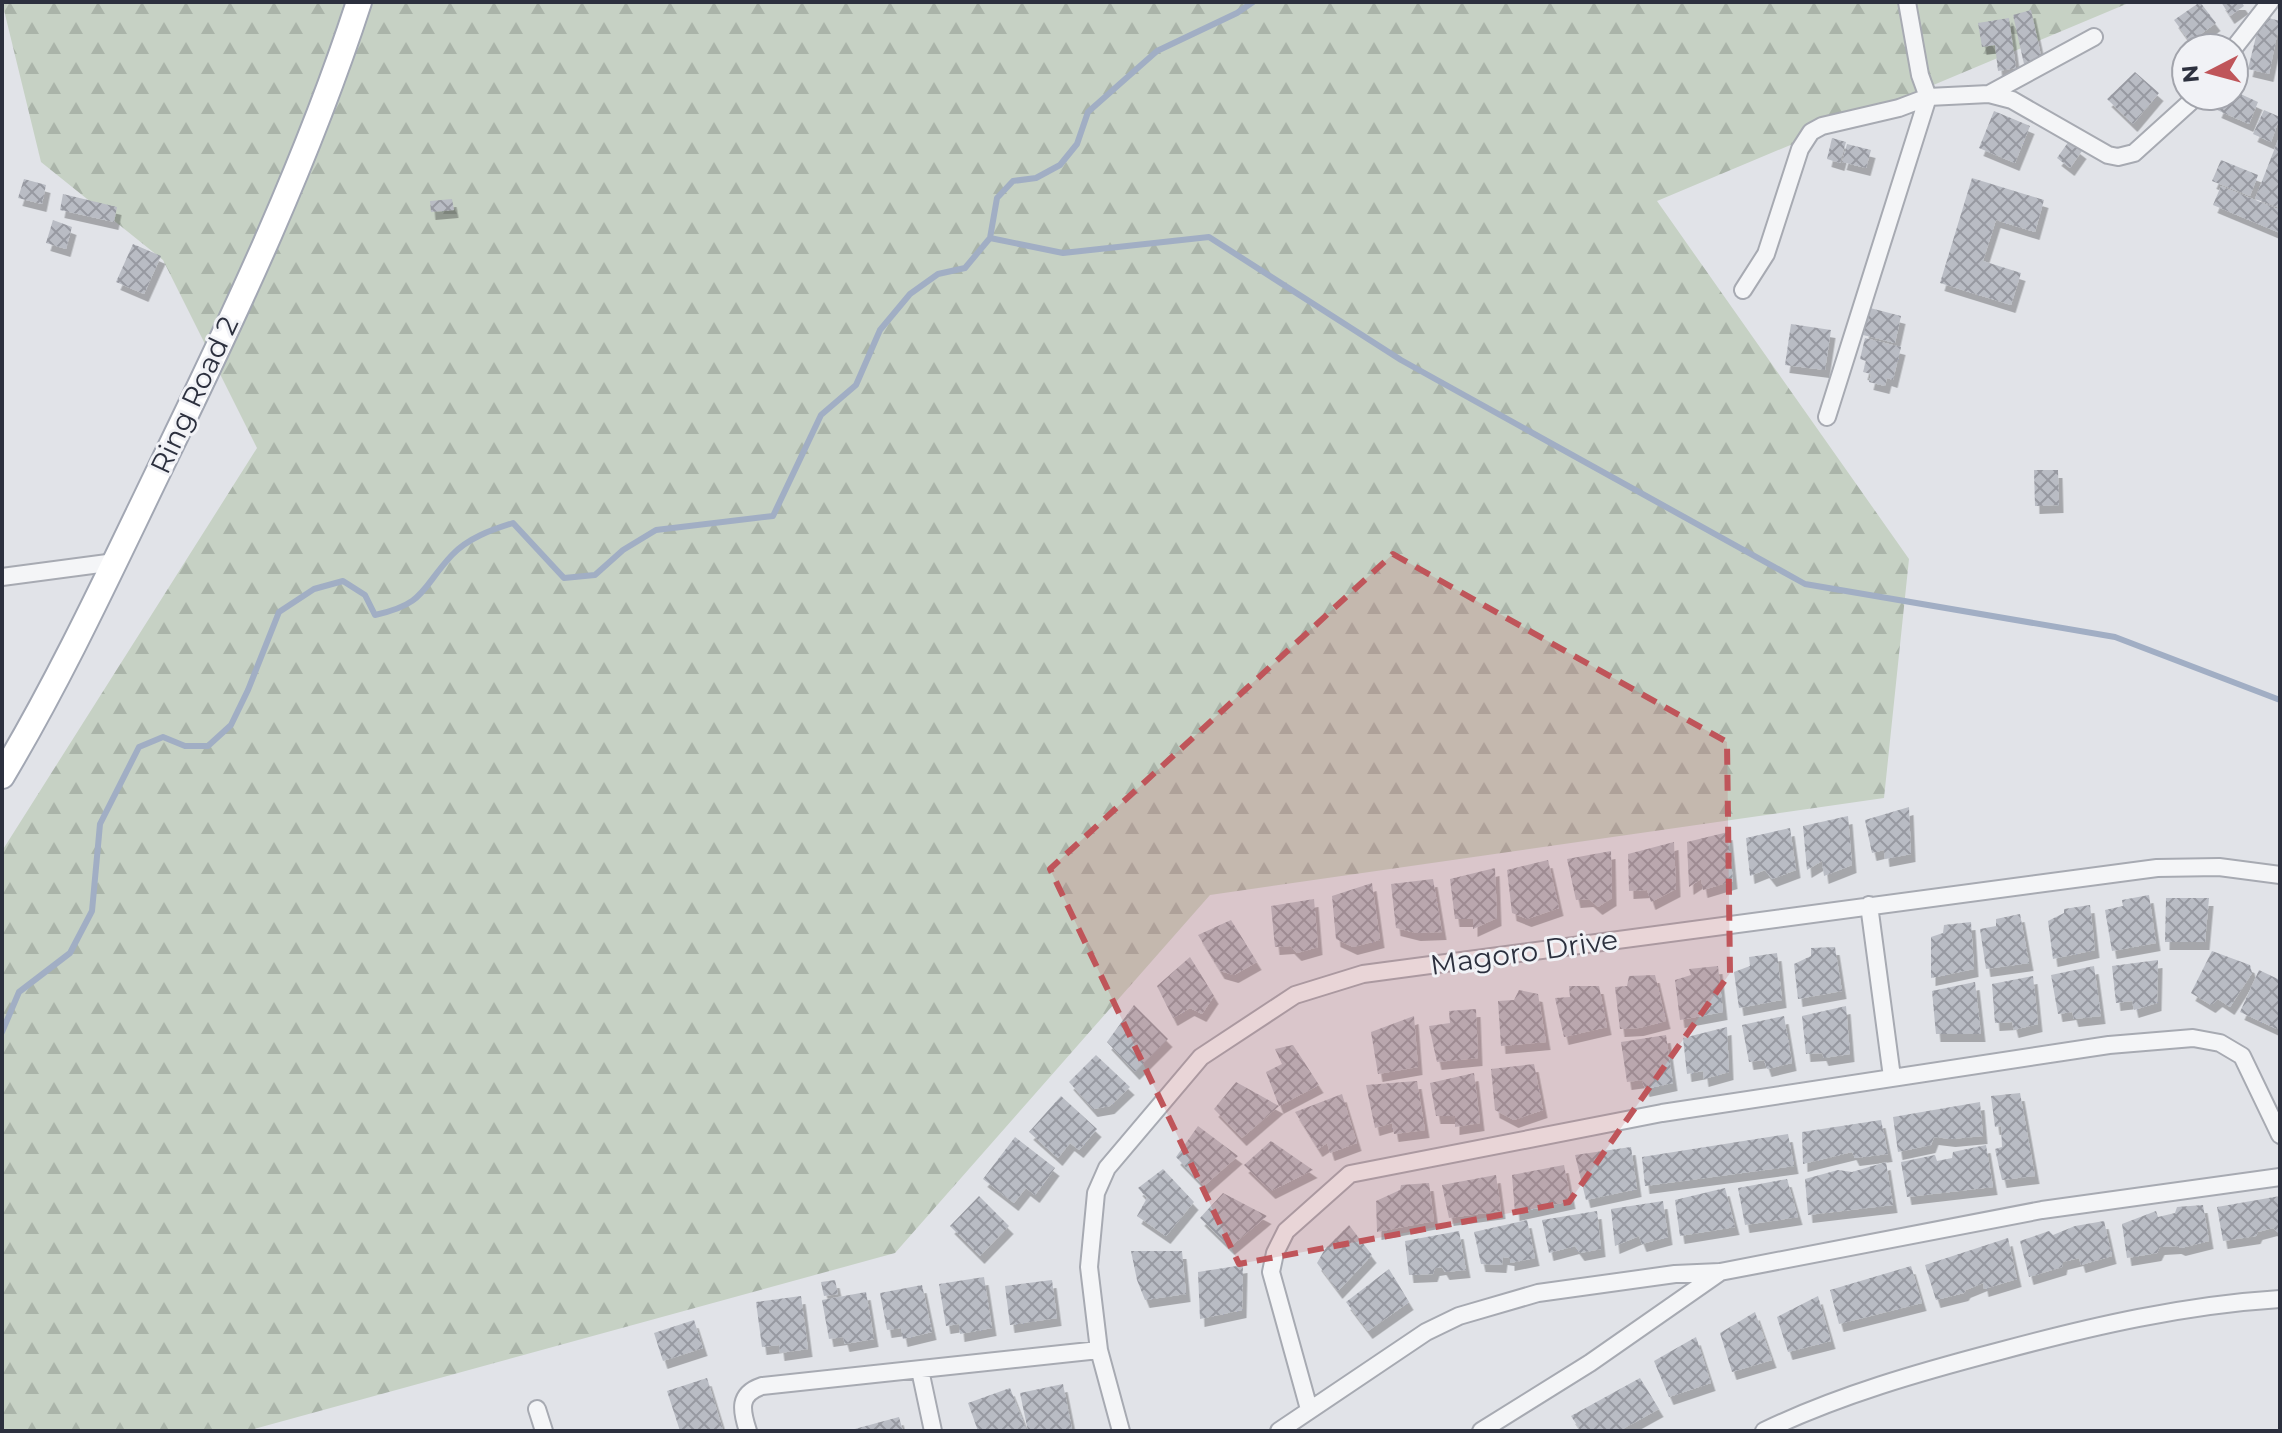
<svg xmlns="http://www.w3.org/2000/svg" width="2282" height="1433" viewBox="0 0 2282 1433" font-family="Montserrat,sans-serif">
<defs>
<pattern id="forest-firs" width="22" height="20" patternUnits="userSpaceOnUse" patternTransform="scale(2)"><rect width="22" height="20" fill="#c6d1c4"/><path d="M5 1l3.5 6h-7zM16 11l3.5 6h-7z" fill="#aab4a9"/></pattern>
<pattern id="building-cross-hatch" width="8" height="8" patternUnits="userSpaceOnUse" patternTransform="scale(2)"><rect width="8" height="8" fill="#b9bcc4"/><path d="M0 0l8 8M0 8l8-8" fill="none" stroke="#9799a1"/></pattern>
<filter id="shadow"><feDropShadow dx="4.5" dy="8" stdDeviation="0" flood-color="#0004"/></filter>
</defs>
<rect width="100%" height="100%" fill="#e1e3e8"/>
<!-- forest -->
<path fill="url(#forest-firs)" d="M2 2H2131L1657 201 1909 559 1884 798 1210 895 895 1253 247 1431H2V851L257 448 163 260 41 162Z"/>
<g fill="none" stroke-linecap="round" stroke-linejoin="round">
<!-- stream -->
<path stroke="#a1aec4" stroke-width="6" d="M990 238 1063 253 1209 237 1401 360 1805 584 2115 637 2280 700
M2 1032 19 992 70 953 92 911 100 824 139 747 163 737 185 746H208L231 725 248 690 279 612 314 589 343 581 365 595 375 615C426 604 421 588 452 555 468 538 491 530 513 523L564 578 595 575 623 550 656 530 773 516 821 415 856 385 880 330 910 294 938 274 965 268 990 238 997 198 1013 181 1036 178 1060 165 1077 144 1088 112 1157 51 1237 13 1253 2"/>
</g>
<!-- building -->
<path fill="url(#building-cross-hatch)" filter="url(#shadow)" d="M2200 2 2216 23 2190 42 2174 20Z
M2221 2H2241L2244 6 2230 16Z
M2031 10 2042 60 2024 64 2013 15Z
M2261 16 2280 21 2269 74 2248 69Z
M2009 18 2016 68 1998 71 1995 45 1982 47 1978 23Z
M2135 72 2159 93 2133 124 2107 99Z
M2234 91 2258 102 2249 124 2217 110 2223 96H2234Z
M2264 110 2280 117 2271 142 2253 134Z
M1994 111 2030 126 2015 163 1979 148Z
M2280 135V208L2255 199Z
M1832 138 1846 142 1840 163 1827 159Z
M2069 141 2082 151 2070 168 2057 158Z
M1847 144 1871 150 1866 168 1842 162Z
M2221 160 2258 175 2250 196 2212 181Z
M1972 178 2044 200 2035 232 1996 220 1983 261 2021 273 2011 305 1940 283Z
M24 179 46 185 42 204 18 198Z
M2221 186 2280 210V233L2213 205Z
M63 194 117 207 114 222 60 210Z
M452 199 454 210 431 212 430 201Z
M53 220 72 227 66 249 46 243Z
M133 244 161 256 144 294 116 282Z
M1870 308 1901 316 1895 343 1863 335Z
M1791 324 1831 330 1825 370 1785 365Z
M1865 338 1901 347 1893 380 1887 378 1885 386 1869 382 1871 374 1863 372 1866 361 1860 359Z
M2034 470H2058L2059 505 2035 506Z
M1909 807 1911 854 1885 859 1884 850 1872 853 1865 820Z
M1848 816 1852 865 1824 876 1822 861 1807 870 1803 826Z
M1790 828 1796 870 1772 879 1765 870 1750 876 1746 838Z
M1728 832 1733 881 1703 890 1701 879 1689 887 1687 842Z
M1674 842 1676 889 1651 902 1647 890 1629 891 1628 854Z
M1611 851 1612 898 1598 907 1589 899 1576 900 1567 859Z
M1548 860 1559 908 1527 919 1512 913 1507 870Z
M1495 868 1497 918 1473 929V919H1455L1450 879Z
M1433 879 1442 932 1416 933 1396 928 1391 884Z
M1372 883 1380 940 1353 947 1336 939 1332 896Z
M2149 895 2156 943 2112 951 2105 910 2123 906 2122 900Z
M2166 898H2209L2205 942H2165Z
M1314 899 1318 947 1297 953 1290 946 1275 947 1271 906Z
M2090 905 2095 950 2053 959 2048 921 2064 913V909Z
M2020 914 2029 963 1986 969 1980 929 1996 926V919Z
M1231 920 1257 962 1234 975 1220 971 1198 935Z
M1971 922 1974 969 1931 978V937L1943 933 1944 925Z
M1835 947 1842 991 1798 999 1794 964 1811 956V948Z
M2212 951 2250 965 2252 973 2230 1007 2218 999 2211 1005 2191 993Z
M1777 953 1782 1000 1739 1008 1734 972 1750 966 1749 957Z
M1190 957 1214 996 1202 1014 1190 1008 1173 1018 1157 986Z
M2158 960 2157 1003 2134 1010 2132 1001 2116 1003 2112 966Z
M1718 966 1723 1012 1680 1020 1675 980 1691 975 1689 969Z
M2094 966 2101 1016 2074 1019 2072 1012 2058 1014 2051 975Z
M2259 970 2280 980V1023L2277 1029 2240 1012Z
M1655 975 1666 1021 1639 1028 1620 1029 1615 987 1627 986 1629 976Z
M2033 976 2038 1024 2014 1030 2012 1022 1995 1023 1992 984Z
M1975 982 1981 1034H1936L1932 991Z
M1569 986H1599L1607 1027 1564 1037 1555 998 1570 997Z
M1519 990 1538 994 1546 1042 1501 1046 1498 1001 1514 1000Z
M1134 1005 1168 1039 1135 1072 1107 1042Z
M1846 1006 1850 1054 1824 1058 1822 1053 1806 1054 1802 1016Z
M1476 1009 1478 1058 1437 1062 1429 1026 1450 1023 1449 1011Z
M1414 1016 1418 1067 1378 1074 1371 1032Z
M1784 1016 1792 1063 1767 1069 1764 1060 1749 1062 1742 1025Z
M1727 1027 1729 1072 1704 1079 1703 1071 1687 1074 1683 1038Z
M1666 1035 1673 1083 1645 1089 1642 1080 1627 1082 1621 1042Z
M1293 1045 1319 1085 1279 1106 1242 1138 1214 1109 1236 1082 1279 1106 1266 1072 1282 1064 1275 1049Z
M1096 1055 1130 1087 1110 1106 1093 1109 1069 1082Z
M1534 1064 1543 1110 1514 1120 1495 1110 1491 1069Z
M1474 1073 1480 1123 1455 1127V1116H1436L1430 1083Z
M1417 1081 1425 1130 1394 1134 1392 1123 1375 1128 1366 1085Z
M2020 1093 2035 1176 2002 1180 1995 1149 2002 1147 2001 1126 1995 1127 1991 1096Z
M1342 1094 1357 1143 1330 1153 1327 1143 1318 1149 1295 1112Z
M1061 1096 1097 1129 1079 1150 1070 1143 1058 1158 1029 1132Z
M1980 1102 1983 1136 1951 1139 1934 1137 1931 1145 1898 1152 1893 1117Z
M1881 1120 1888 1154 1855 1158 1852 1152 1803 1164 1802 1132Z
M1198 1126 1238 1156 1204 1186 1176 1157Z
M1788 1134 1794 1166 1645 1186 1642 1157Z
M1015 1137 1055 1168 1035 1195 1026 1188 1014 1203 983 1179Z
M1271 1141 1313 1170 1271 1191 1244 1165Z
M1986 1145 1993 1187 1907 1197 1901 1162 1935 1155 1937 1161 1952 1158 1953 1152Z
M1631 1147 1637 1189 1586 1200 1575 1155Z
M1886 1162 1893 1205 1808 1215 1805 1179 1838 1170 1852 1172Z
M1564 1165 1571 1201 1515 1213 1512 1175Z
M1163 1169 1194 1202 1166 1236 1137 1216 1147 1198 1138 1188Z
M1496 1175 1501 1211 1449 1218 1442 1185Z
M1787 1179 1798 1217 1745 1225 1738 1188Z
M1429 1183 1434 1221 1377 1232 1376 1201 1400 1190 1401 1185Z
M1725 1188 1735 1227 1680 1236 1675 1200Z
M1223 1193 1267 1216 1230 1247 1200 1218Z
M979 1196 1009 1226 980 1256 950 1226Z
M2280 1196V1234L2273 1228 2258 1232 2256 1236 2223 1241 2217 1207Z
M1663 1201 1668 1237 1642 1244 1639 1236 1615 1246 1611 1209Z
M2203 1205 2209 1241 2181 1248 2177 1246 2160 1247 2157 1253 2127 1258 2122 1224 2156 1211 2158 1217 2175 1213 2177 1207Z
M1597 1211 1601 1249 1580 1253 1575 1246 1549 1253 1542 1220Z
M1527 1220 1535 1258 1510 1263V1258L1503 1257 1502 1265 1481 1264 1474 1232Z
M2104 1221 2112 1256 2081 1265 2079 1258 2063 1262 2062 1267 2029 1277 2020 1241 2049 1231 2053 1235 2075 1226Z
M1349 1225 1372 1255 1338 1291 1317 1263 1325 1249Z
M1459 1231 1466 1270 1445 1272 1442 1267 1435 1268 1433 1274 1409 1275 1405 1241Z
M2008 1238 2017 1279 1984 1289 1983 1283 1966 1290 1964 1293 1936 1300 1925 1265Z
M1131 1251H1182L1186 1294 1145 1300 1137 1280Z
M1243 1265 1242 1310 1200 1319 1198 1272Z
M1911 1266 1922 1303 1839 1324 1830 1290Z
M1389 1269 1409 1302 1368 1331 1346 1302Z
M984 1277 992 1328 960 1334 959 1324 946 1326 939 1284Z
M835 1280 838 1294 824 1296 821 1282Z
M1052 1280 1057 1318 1010 1325 1005 1286Z
M922 1285 932 1332 903 1339 901 1328 887 1330 880 1293Z
M866 1292 874 1339 845 1344 843 1337 829 1339 822 1300Z
M801 1296 808 1349 780 1353 779 1345 762 1347 756 1302Z
M1818 1296 1831 1341 1788 1352 1777 1317Z
M1755 1312 1772 1360 1732 1372 1720 1333Z
M694 1320 703 1348 663 1361 654 1333Z
M1696 1337 1711 1383 1669 1397 1654 1361Z
M707 1378 723 1430 680 1431 667 1391Z
M1640 1378 1659 1409 1619 1431H1581L1571 1416Z
M1063 1384 1072 1429 1028 1431 1020 1393Z
M1010 1388 1026 1429 978 1431 968 1403Z
M899 1417 903 1431H851V1430Z"/>
<g fill="none" stroke-linecap="round" stroke-linejoin="round">
<defs>
<path id="street" d="M2234 48 2270 2
M1989 94 2094 37
M1743 290 1766 254 1800 149 1811 132 1822 126 1899 108 1928 97 1989 94 2012 100 2108 155 2118 157 2134 153 2197 96
M1827 417 1928 97 1920 75 1907 2
M2 577 115 562
M1869 905 1892 1077
M920 1370 933 1431
M537 1409 544 1431
M1309 1409 1271 1272 1275 1253 1286 1231 1350 1174 1662 1113 2109 1045 2193 1038 2220 1043 2242 1056 2280 1135
M748 1431C741 1410 738 1394 762 1386L1099 1350
M1121 1431 1099 1350 1089 1267 1096 1193 1107 1168 1201 1057 1295 995 1363 974 2157 868 2219 867 2280 875
M1279 1431 1426 1332 1459 1316 1538 1293 1675 1274 1720 1272 2042 1210 2280 1177
M1481 1431 1590 1363 1719 1273
M1764 1431C1839 1395 1920 1372 2000 1351 2093 1326 2184 1305 2280 1299"/>
<path id="primary" d="M2 776C63 674 113 565 165 458 237 310 308 159 359 2"/>
</defs>
<!-- street casing -->
<use href="#street" stroke="#a7aab2" stroke-width="20"/>
<!-- primary casing -->
<use href="#primary" stroke="#a2a7b3" stroke-width="28"/>
<!-- street -->
<use href="#street" stroke="#f4f5f7" stroke-width="16"/>
<!-- primary -->
<use href="#primary" stroke="#fff" stroke-width="24"/>
</g>
<!-- marked area -->
<path fill="#bf555a" fill-opacity="0.2" stroke="#bf555a" stroke-width="6" stroke-dasharray="16 10" stroke-linejoin="round" d="M1393 554 1727 742 1730 973 1569 1202 1239 1264 1050 869Z"/>
<g text-anchor="middle" stroke-width="6" stroke-linejoin="round" paint-order="stroke">
<!-- street labels -->
<g font-size="28" fill="#2c303e" stroke="#f1f2f6">
<text transform="translate(194 395) rotate(-65)" y="10">Ring Road 2</text>
<text transform="translate(1524 952) rotate(-8)" y="10">Magoro Drive</text>
</g>
</g>
<!-- border -->
<rect width="2282" height="1433" fill="none" stroke="#2c303e" stroke-width="8"/>
<!-- north arrow -->
<g transform="translate(2210 72) rotate(264)"><circle r="38" fill="#f1f2f6" stroke="#a2a4ac" stroke-width="2"/>
<path d="M0-6L14 30L0 20L-14 30Z" fill="#bf555a"/>
<text y="-12" font-size="22" font-weight="bold" text-anchor="middle" fill="#2c303e">N</text>
</g>
</svg>
